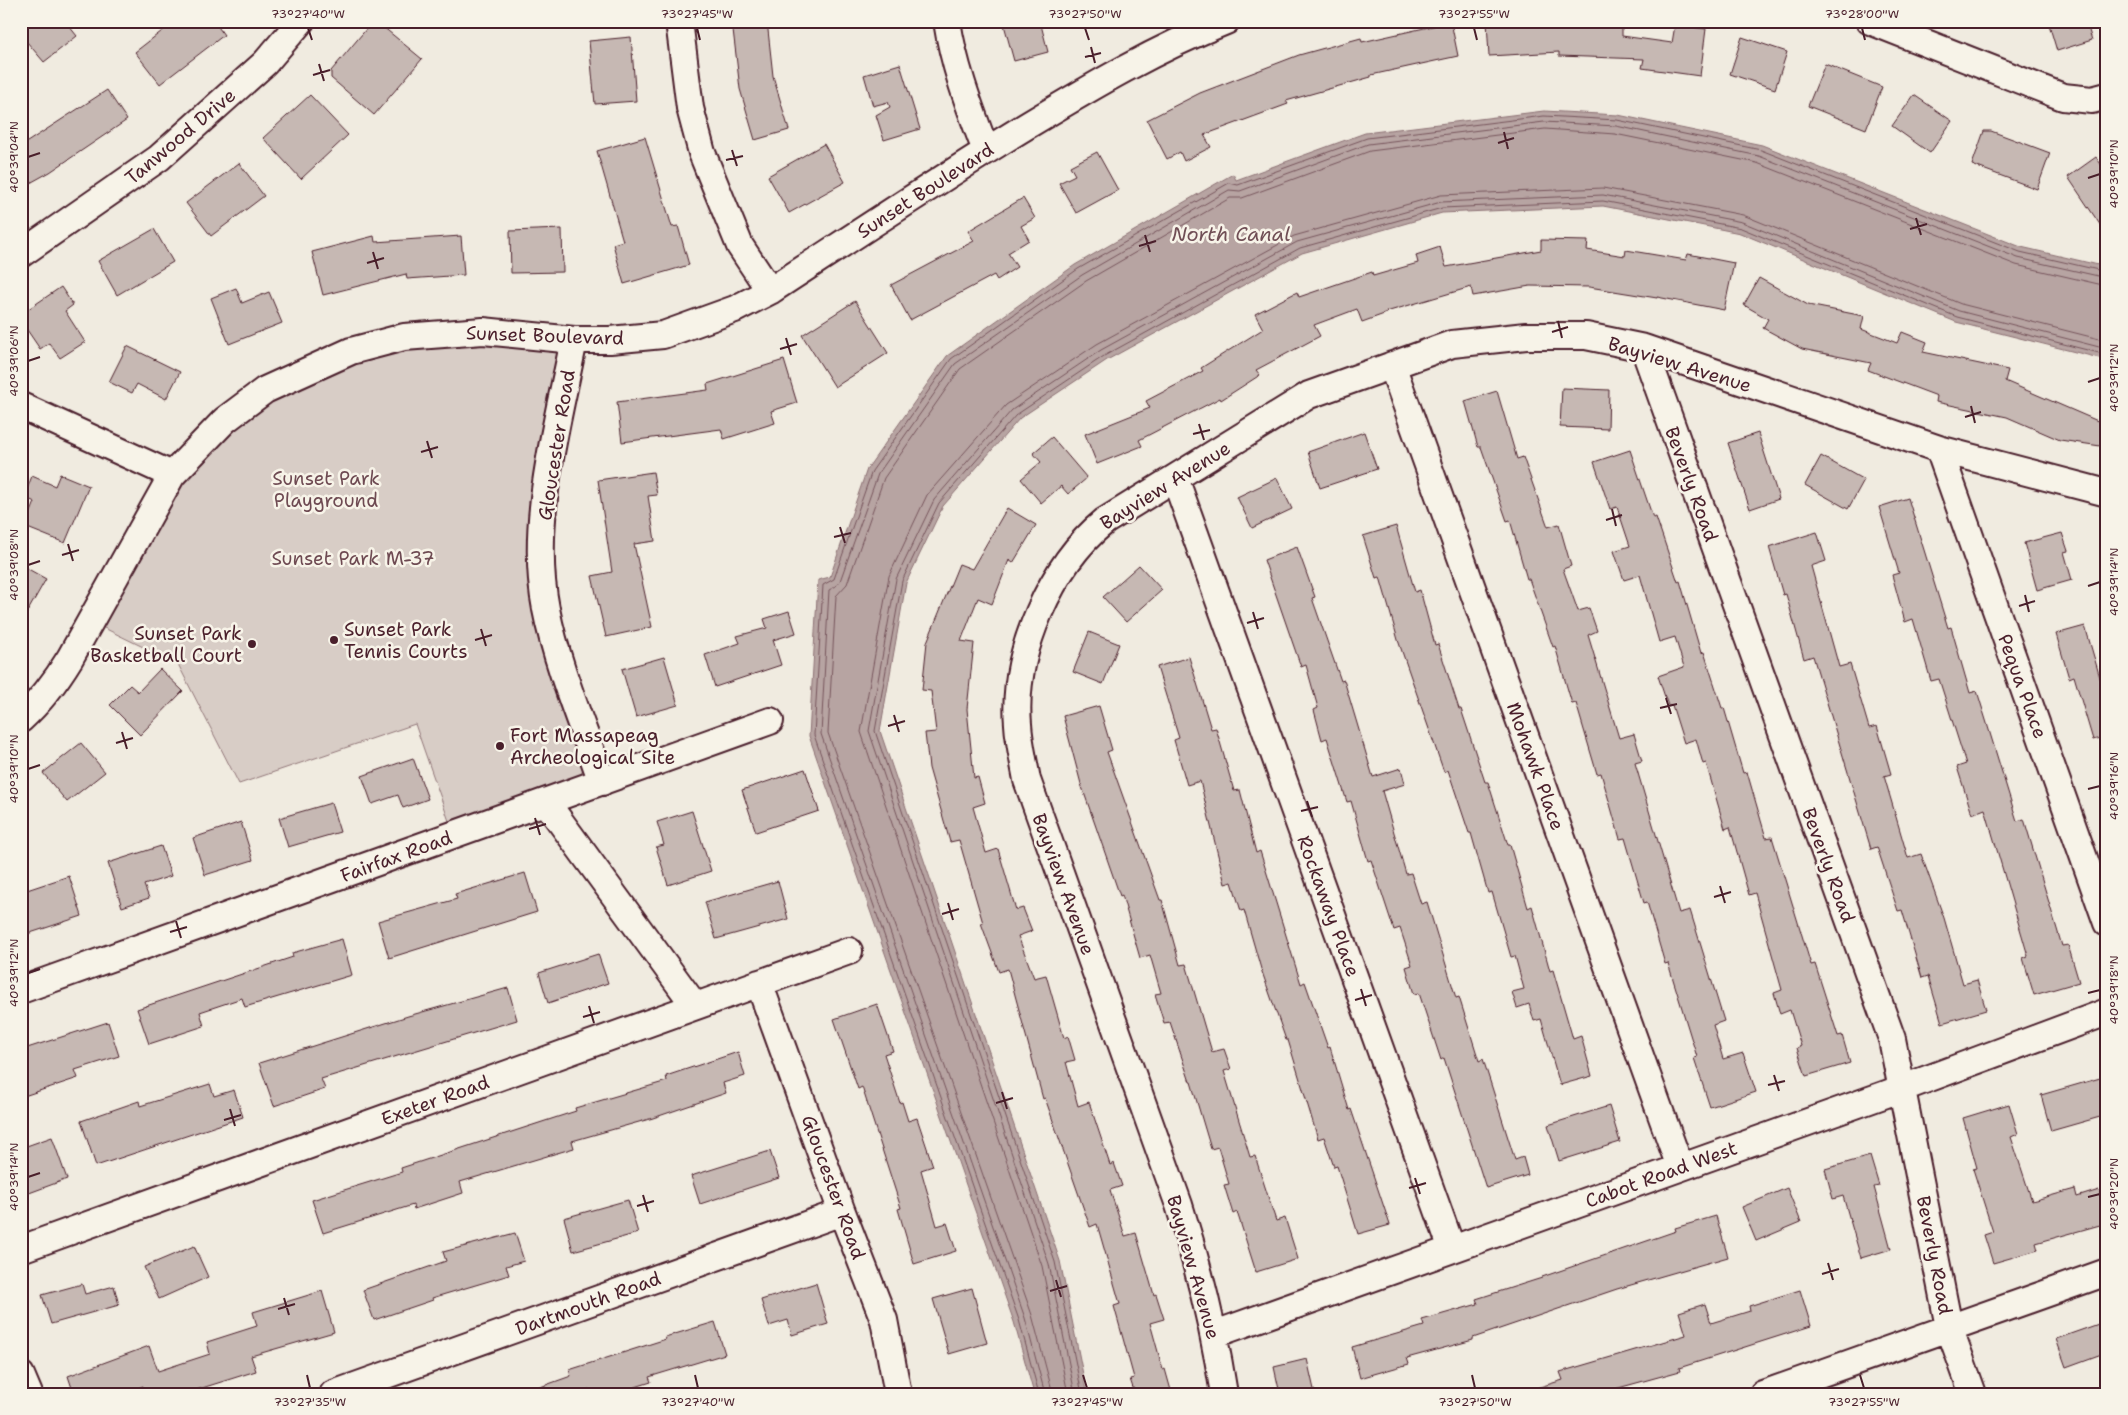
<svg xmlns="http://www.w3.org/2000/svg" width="2128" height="1415" viewBox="0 0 2128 1415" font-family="'Shantell Sans',sans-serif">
<rect width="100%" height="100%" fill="#f0ebe0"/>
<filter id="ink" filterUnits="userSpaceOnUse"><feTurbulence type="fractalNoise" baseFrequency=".02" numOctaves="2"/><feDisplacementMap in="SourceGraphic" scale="10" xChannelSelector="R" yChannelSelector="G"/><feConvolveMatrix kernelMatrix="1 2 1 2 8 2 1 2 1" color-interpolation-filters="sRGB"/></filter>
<g filter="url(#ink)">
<!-- green -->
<path fill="#d8cdc6" stroke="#917678" d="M488 338 563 347 531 584 550 676 583 768 581 776 450 824 415 724 239 784 178 664 100 626 177 483 226 432 272 397 359 360 419 345Z"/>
<!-- water -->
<path fill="#b7a4a2" stroke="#8b6f72" d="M1544 111 1618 115 1762 145 2021 247 2107 267V360L1956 322 1740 233 1603 206 1442 213 1302 253 1107 360 1020 418 943 506 906 583 880 731 1060 1261 1087 1394H1034L1014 1322 809 736 818 580 830 577 867 469 947 356 1075 265 1233 174 1236 180 1365 133Z"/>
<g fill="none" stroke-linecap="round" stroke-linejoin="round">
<!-- shore -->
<path stroke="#76545b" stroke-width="1" d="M1039 1394 1019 1320 814 735 823 585 834 579 872 471 951 359 1078 269 1229 183 1238 185 1367 138 1544 116 1617 120 1761 150 2020 252 2107 272
M1045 1394 1025 1318 821 734 829 590 836 586 840 581 878 474 955 364 1082 275 1229 190 1240 191 1368 144 1544 122 1616 126 1759 156 2018 258 2107 278
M1053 1394 1032 1315 828 733 836 596 847 584 884 478 960 369 1086 281 1230 198H1242L1370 151 1545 129 1615 134 1757 163 2016 265 2107 286
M1068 1394 1042 1266 861 732 889 576 927 495 1006 405 1097 344 1294 236 1441 195 1603 188 1743 215 1961 304 2107 341
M1075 1394 1049 1264 869 731 896 579 934 500 1012 410 1101 350 1297 242 1441 202 1603 195 1742 222 1959 311 2107 349
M1082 1394 1055 1262 875 731 902 581 939 503 1016 415 1104 356 1300 248 1442 208 1603 201 1741 228 1957 317 2107 355"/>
</g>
<!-- building -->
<path fill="#c6b8b3" stroke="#4a1f2b" d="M27 21H65L77 36 44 62 21 35V26Z
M175 21H214L224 35 160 84 135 52Z
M373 21H376L422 59 374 115 331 78V71Z
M732 21H767L773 76 789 130 755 140 740 89Z
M1003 21H1040L1048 52 1014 61Z
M1487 21H1622V36L1672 43 1675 25 1706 29 1700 76 1642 68 1644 59 1559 56V52L1489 56Z
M2048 21H2086L2092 40 2057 51Z
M1451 22 1458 56 1371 75V77L1286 101 1288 104 1204 135 1211 147 1184 161 1180 152 1167 159 1147 120 1200 93 1299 55 1361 38 1362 42Z
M631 37 636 101 595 104 589 41Z
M1742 37 1787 52 1775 89 1730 74Z
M900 64 920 129 884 140 876 115 890 107 888 102 873 106 864 75Z
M1825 64 1882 87 1866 129 1808 106Z
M107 90 127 120 50 172 21 188V146Z
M310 95 348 135 301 179 263 138Z
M1914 95 1952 121 1930 153 1892 126Z
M1984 131H1991L2050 153 2037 189 1972 165Z
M645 137 672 227 678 226 689 265 624 284 613 244 623 241 597 151Z
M824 144 845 182 789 213 768 176Z
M1097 152 1118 190 1076 213 1059 183 1075 175 1070 166Z
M2096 157 2107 173V235L2068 177Z
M239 163 264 196 211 236 186 203Z
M1023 198 1035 218 1021 226 1029 240 1008 253 1017 267 997 280 994 275 910 320 891 285 974 241 968 231Z
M154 229 173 262 117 295 98 261Z
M562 229 563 272 511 273 510 231Z
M374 236 375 242 461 236 464 275 407 279 406 274 323 295 312 252Z
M1541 240 1588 241 1587 250 1625 256 1626 250 1686 260 1688 254 1734 263 1724 310 1657 297V298L1589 287 1530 286 1473 296 1471 287 1386 312 1387 313 1362 322 1357 309 1314 325 1320 336 1256 370 1260 375 1221 400 1220 398 1139 440 1142 446 1097 464 1085 434 1150 408 1146 401 1203 371 1201 368 1263 329 1255 314 1297 292 1299 297 1372 272 1373 276 1418 263 1416 255 1440 247 1446 267 1541 250Z
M1759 278 1808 305 1864 316 1861 329 1897 343 1902 332 1927 342 1923 352 2008 370 2005 381 2107 425V447L2060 440 2007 417 1936 402 1937 396 1868 370 1871 363 1802 349 1763 328 1768 319 1744 305Z
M61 287 73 305 65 311 85 342 60 358 49 343 40 349 21 321V314Z
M236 288 242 303 269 292 282 323 229 344 211 298Z
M855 301 888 353 835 387 802 335Z
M127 346 180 372 166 399 137 384 132 393 109 382Z
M784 360 797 403 771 411 775 423 724 439 721 429 622 442 617 402 708 390 707 384Z
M1562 388 1609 390 1608 429 1560 427Z
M1497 391 1517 459 1523 457 1548 527 1559 524 1571 566 1563 569 1578 611 1589 608 1597 631 1588 635 1619 738 1634 734 1642 761 1635 763 1679 913 1690 910 1724 1021 1713 1025 1723 1059 1743 1053 1756 1092 1710 1107 1694 1058 1697 1057 1668 963 1665 964 1647 902 1644 903 1625 838 1620 839 1601 773 1597 774 1576 703 1572 704 1555 646 1553 647 1529 579H1527L1510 520 1507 521 1481 447H1478L1465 401Z
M1364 432 1377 469 1320 488 1308 452Z
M1758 433 1779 499 1750 509 1728 443Z
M1052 437 1087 478 1068 494 1061 486 1041 503 1021 479 1041 462 1033 453Z
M1630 450 1653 518 1656 517 1678 582 1680 581 1701 653 1704 652 1722 708H1724L1743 773 1747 772 1766 838 1772 837 1811 965 1815 964 1838 1036 1842 1035 1850 1063 1806 1076 1797 1048 1801 1046 1790 1010 1780 1014 1774 993 1782 990 1755 893 1749 895 1730 827 1725 829 1706 763 1703 764 1696 739 1684 743 1672 705 1668 706 1658 676 1684 667 1675 637 1659 642 1640 575 1624 580 1614 551 1630 546 1617 507 1610 509 1594 462Z
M1821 456 1864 480 1848 509 1805 485Z
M653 472 657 495 648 496 655 541 634 544 652 627 606 637 592 576 612 572 598 480Z
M60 474 89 486 65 543 25 527 35 502 24 497 32 476 55 486Z
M1277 478 1292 509 1252 528 1237 497Z
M1908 498 1948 628 1951 627 1970 693 1977 691 2017 821 2024 819 2062 946 2068 945 2079 982 2034 995 2023 958 2028 956 1985 809 1972 814 1957 767 1966 764 1939 679 1931 681 1913 619 1905 622 1892 575 1899 573 1879 507Z
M1007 508 1036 525 1013 563 1009 560 992 604 978 598 961 641 974 643 967 709 974 778 978 777 985 803 973 807 986 853 998 849 1016 910 1023 908 1032 931 1018 936 1034 978 1046 975 1064 1038 1068 1036 1075 1060 1066 1062 1078 1106 1089 1102 1110 1165 1114 1163 1122 1186 1110 1190 1125 1236 1136 1233 1154 1295 1156 1294 1164 1319 1150 1323 1163 1370 1165 1369 1172 1394H1135L1130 1379 1134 1378 1114 1306 1120 1304 1097 1224 1090 1227 1045 1098 1043 1099 1008 969 999 972 981 923H983L959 840 950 842 929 768 925 733 936 732 931 691 922 690 927 642 959 564 972 569Z
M1396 526 1415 592 1420 590 1435 645 1438 644 1459 709H1461L1485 782H1488L1508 845H1510L1528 908 1532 906 1550 971 1553 970 1573 1039 1581 1036 1592 1076 1560 1085 1541 1019 1534 1021 1529 1004 1517 1008 1512 992 1524 989 1515 956 1511 957 1492 892 1488 893 1471 833H1469L1448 770 1444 772 1398 640 1380 577 1376 578 1363 536Z
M1817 532 1826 561 1811 566 1839 667 1850 664 1869 728 1877 726 1891 774 1884 776 1908 858 1921 854 1944 918 1963 984 1977 980 1986 1010 1942 1023 1928 976 1922 978 1902 910 1898 911 1877 847 1871 849 1813 656 1804 659 1786 594 1783 595 1769 547Z
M2062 533 2068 551 2064 552 2072 580 2037 590 2024 543Z
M1297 547 1315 597 1312 598 1341 681 1344 680 1373 777 1401 768 1405 784 1382 791 1406 874 1411 873 1421 904 1427 902 1456 998 1459 997 1479 1061 1483 1059 1515 1160 1523 1157 1528 1175 1486 1188 1444 1058 1441 1060 1419 993 1414 994 1406 967 1412 965 1400 928 1394 930 1371 860 1368 861 1351 801 1347 802 1327 738 1322 740 1314 710 1318 708 1306 665 1301 667 1264 560Z
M21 565 46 579 21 623Z
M1139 565 1162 590 1126 622 1103 597Z
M789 611 796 633 773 640 781 665 715 687 705 655 740 643 737 636 767 628 764 619Z
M2085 626 2103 688 2107 687V736L2093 740 2074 676 2069 678 2056 634Z
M1089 632 1119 644 1103 684 1073 672Z
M664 657 678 705 636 717 622 669Z
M1189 657 1211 729 1216 728 1234 791 1240 790 1256 853 1260 851 1301 984 1305 982 1328 1048 1330 1047 1349 1110 1351 1109 1390 1225 1358 1234 1337 1166 1334 1167 1324 1137 1318 1139 1288 1040H1286L1261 969 1244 910 1241 911 1232 882 1225 884 1200 781 1187 785 1174 740 1179 738 1157 667Z
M160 669 183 691 140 735 110 705 130 685 138 692Z
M1099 706 1112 750 1107 752 1160 900H1162L1180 965 1186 964 1212 1052 1224 1049 1231 1069 1224 1071 1250 1157 1255 1156 1276 1221 1285 1218 1298 1259 1256 1272 1237 1212 1233 1214 1224 1185 1229 1184 1218 1147 1211 1149 1191 1082H1190L1170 1022 1164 1023 1155 994 1161 993 1150 955 1140 958 1122 895 1120 896 1081 784 1063 716Z
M81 743 105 772 67 802 43 773Z
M413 758 428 799 403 808 398 795 372 804 362 776Z
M805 769 819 811 756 832 742 790Z
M331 803 340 832 288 847 279 818Z
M692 811 711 871 668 885 656 847 664 845 657 822Z
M241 822 253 860 205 875 193 838Z
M161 846 171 876 144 885 149 898 122 907 108 863Z
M525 873 537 912 389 958 378 921 457 899 455 894Z
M69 876 82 916 21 936V892Z
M778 881 788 919 716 939 705 902Z
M342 939 352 975 245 1007 242 998 200 1012 204 1026 149 1044 137 1009 293 957 292 953Z
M598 954 608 983 548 1003 539 973Z
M508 988 517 1020 321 1079 325 1089 274 1106 259 1063 408 1016Z
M877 1004 893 1051 884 1054 900 1103 902 1102 908 1121 917 1118 933 1166 921 1170 937 1226 947 1223 956 1251 914 1264 898 1209 901 1208 862 1087 858 1089 834 1019Z
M108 1022 119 1056 75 1070 78 1078 21 1097V1050Z
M738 1052 745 1076 723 1083 726 1093 653 1118 572 1141 574 1148 460 1182 463 1193 414 1209 413 1205 323 1233 312 1200 402 1172 401 1168 576 1111 575 1108 667 1081 666 1076Z
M2107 1076V1115L2051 1131 2041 1095Z
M210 1084 214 1096 234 1090 243 1117 96 1166 81 1121 139 1101 140 1106Z
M2009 1104 2018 1134 2011 1137 2032 1201 2075 1189 2077 1197 2099 1190 2107 1223 2036 1243 2038 1250 1993 1263 1984 1235 1993 1232 1973 1169 1977 1168 1963 1118Z
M1609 1106 1620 1142 1559 1161 1548 1125Z
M52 1137 67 1179 21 1196V1148Z
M770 1151 779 1178 700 1204 691 1176Z
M1870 1156 1879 1186 1874 1187 1891 1249 1861 1258 1843 1196 1833 1199 1825 1169Z
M1787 1188 1801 1222 1756 1241 1742 1207Z
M628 1200 638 1233 573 1251 564 1218Z
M1716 1216 1728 1257 1617 1289 1473 1338V1340L1407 1358 1409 1364 1360 1378 1352 1347 1424 1326 1422 1320 1478 1304 1476 1299 1542 1278V1277L1676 1231 1675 1228Z
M515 1233 524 1261 506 1266 509 1275 432 1298 433 1300 374 1320 363 1290 446 1261 443 1252Z
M194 1246 208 1277 159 1299 144 1267Z
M816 1283 828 1324 792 1335 788 1320 769 1326 761 1300Z
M82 1284 85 1294 114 1286 119 1305 51 1324 42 1295Z
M972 1288 987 1343 949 1354 933 1299Z
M1800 1290 1811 1326 1679 1368 1680 1371 1611 1390 1612 1394H1533V1389L1563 1380 1560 1372 1686 1335 1679 1312 1705 1304 1711 1323 1750 1311 1749 1306Z
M322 1291 334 1332 251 1356 256 1371 183 1394H145L143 1386 123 1394H74L68 1376 149 1346 158 1371 210 1354 207 1342 257 1326 253 1312Z
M2107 1321V1352L2066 1367 2056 1339Z
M715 1322 725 1354 649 1377 651 1382 613 1394H591L589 1389 575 1394H529V1391L571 1376 569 1370 666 1339 665 1337Z
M1307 1359 1315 1394H1280L1274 1367Z"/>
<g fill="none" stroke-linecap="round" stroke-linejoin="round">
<defs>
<path id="minor" d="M679 21 690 108 702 153 740 246 770 291
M947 21C954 67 970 108 986 151
M1870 21 2063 97 2092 100 2107 96
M21 254 159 158 265 63 301 21
M574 340C557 426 529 522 546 609 557 666 583 727 602 782
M1644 348 1892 1039 1949 1327 1973 1394
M1392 365 1680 1167
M21 406 172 475
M1939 449 2107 923
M1175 478 1452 1249
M21 719C41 701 56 681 70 658L172 475 225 420 265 390 351 351 404 337 483 331 574 340H610L663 335 735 309 770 291C856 235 941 178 1028 125 1093 86 1155 49 1226 21
M546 802 695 1006
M759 983 842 1212 884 1320 898 1394
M21 990 770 721
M21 1249 849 951
M1215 1334 1903 1088 2107 1012
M21 1375 29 1394
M333 1394 842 1212
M1224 1394C1214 1329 1199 1268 1179 1205L1027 780C1024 762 1019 743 1018 724 1012 653 1051 565 1105 521L1309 395 1452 344 1526 336H1586L1644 348 1939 449 2107 493
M1763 1394 2107 1272"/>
</defs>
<!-- minor casing -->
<use href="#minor" stroke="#4a1f2b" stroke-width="30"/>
<!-- minor -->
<use href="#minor" stroke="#f7f3e8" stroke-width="26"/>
</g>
</g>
<!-- ticks -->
<path fill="none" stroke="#4a1f2b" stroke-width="2" d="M308 28 312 40M697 28 700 40M1085 28 1089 40M1474 28 1477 40M1862 28 1865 40M1091 47 1095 63M1085 57 1101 53M319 64 324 81M313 75 330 70M1504 132 1508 149M1498 143 1514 138M732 150 737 166M28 157 40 153M726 160 743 156M2088 178 2100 174M1916 218 1921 235M1910 229 1927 224M1145 235 1150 252M1139 246 1156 241M373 252 378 269M367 263 384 258M1558 321 1562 338M1552 332 1568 327M786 338 791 355M780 349 797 344M28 361 40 357M2088 382 2100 378M1971 406 1975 423M1965 417 1981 412M1199 424 1204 440M1193 434 1210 430M427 441 432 458M421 452 438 447M1612 509 1616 526M1606 520 1622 515M840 527 845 543M834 537 851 533M68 544 73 561M62 555 79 550M28 565 40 561M2088 586 2100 582M2025 595 2029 612M2019 606 2035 601M1253 612 1258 629M1247 623 1264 618M481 629 486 646M475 640 492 635M1666 698 1671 714M1660 708 1677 704M894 715 899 732M888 726 905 721M122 732 127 749M116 743 133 738M28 769 40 765M2088 789 2100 786M1307 801 1312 817M1301 811 1318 807M535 818 540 835M529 829 546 824M1720 886 1725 903M1714 897 1731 892M948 903 953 920M942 914 959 909M176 921 181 938M170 932 187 927M28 973 40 969M1361 989 1366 1006M2088 993 2100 990M1355 1000 1372 995M589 1006 594 1023M583 1017 600 1012M1774 1075 1779 1091M1768 1085 1785 1081M1002 1092 1007 1109M996 1103 1013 1098M230 1109 235 1126M224 1120 241 1115M28 1177 40 1173M1415 1178 1420 1194M1409 1188 1426 1183M643 1195 648 1212M2088 1197 2100 1194M637 1206 654 1201M1828 1263 1833 1280M1822 1274 1839 1269M1056 1280 1061 1297M1050 1291 1067 1286M284 1298 289 1315M278 1309 295 1304M307 1375 310 1388M695 1375 698 1388M1083 1375 1087 1388M1472 1375 1475 1388M1860 1375 1864 1388"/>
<!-- markers -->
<g fill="#4a1f2b" stroke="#f7f3e8" stroke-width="2">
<circle cx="334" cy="640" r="5"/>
<circle cx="252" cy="644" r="5"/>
<circle cx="500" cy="746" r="5"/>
</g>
<g text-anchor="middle" stroke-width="5" stroke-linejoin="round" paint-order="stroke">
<!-- street labels -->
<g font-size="19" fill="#4a1f2b" stroke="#f7f3e8">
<text transform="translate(180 136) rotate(-40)" y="7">Tanwood Drive</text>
<text transform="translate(925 190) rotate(-33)" y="7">Sunset Boulevard</text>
<text transform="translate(545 335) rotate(2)" y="7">Sunset Boulevard</text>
<text transform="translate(1680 364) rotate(17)" y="7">Bayview Avenue</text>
<text transform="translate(556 445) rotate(-81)" y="7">Gloucester Road</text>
<text transform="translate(1692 484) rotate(70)" y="7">Beverly Road</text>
<text transform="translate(1165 485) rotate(-32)" y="7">Bayview Avenue</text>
<text transform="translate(2023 686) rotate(70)" y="7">Pequa Place</text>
<text transform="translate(1536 766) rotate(70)" y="7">Mohawk Place</text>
<text transform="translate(396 856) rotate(-20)" y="7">Fairfax Road</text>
<text transform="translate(1829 865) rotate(70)" y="7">Beverly Road</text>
<text transform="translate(1064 884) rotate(70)" y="7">Bayview Avenue</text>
<text transform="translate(1329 906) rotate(70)" y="7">Rockaway Place</text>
<text transform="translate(435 1100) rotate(-20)" y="7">Exeter Road</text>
<text transform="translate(1661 1174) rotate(-20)" y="7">Cabot Road West</text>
<text transform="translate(834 1187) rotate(70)" y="7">Gloucester Road</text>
<text transform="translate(1935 1255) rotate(79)" y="7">Beverly Road</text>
<text transform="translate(1194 1267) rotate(74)" y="7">Bayview Avenue</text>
<text transform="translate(588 1303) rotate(-20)" y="7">Dartmouth Road</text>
</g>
<!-- park labels -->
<g font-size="19" fill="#6e4a52" stroke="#f7f3e8">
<text x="326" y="485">Sunset Park<tspan x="326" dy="22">Playground</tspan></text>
<text x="353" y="565">Sunset Park M-37</text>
</g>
<!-- poi labels -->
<g font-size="19" fill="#4a1f2b" stroke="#f7f3e8" text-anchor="start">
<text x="344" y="636">Sunset Park<tspan x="344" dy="22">Tennis Courts</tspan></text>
<text x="242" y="640" text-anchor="end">Sunset Park<tspan x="242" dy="22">Basketball Court</tspan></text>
<text x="510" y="742">Fort Massapeag<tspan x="510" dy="22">Archeological Site</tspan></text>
</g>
<!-- water labels -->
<g font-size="20" font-style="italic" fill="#704e55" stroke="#f7f3e8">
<text x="1231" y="241">North Canal</text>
</g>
</g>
<!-- margin -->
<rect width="2128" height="1415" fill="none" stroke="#f7f3e8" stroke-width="55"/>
<rect x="28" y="28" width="2072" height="1360" fill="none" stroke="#4a1f2b" stroke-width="2"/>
<g font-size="12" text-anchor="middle" fill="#4a1f2b">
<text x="308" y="18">73°27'40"W</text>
<text x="697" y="18">73°27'45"W</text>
<text x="1085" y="18">73°27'50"W</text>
<text x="1474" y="18">73°27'55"W</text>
<text x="1862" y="18">73°28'00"W</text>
<text transform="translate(14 157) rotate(-90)" y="4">40°39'04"N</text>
<text transform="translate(2114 174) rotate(-90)" y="4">40°39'10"N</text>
<text transform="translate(14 361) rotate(-90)" y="4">40°39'06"N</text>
<text transform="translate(2114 378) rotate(-90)" y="4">40°39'12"N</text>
<text transform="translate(14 565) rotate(-90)" y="4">40°39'08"N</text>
<text transform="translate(2114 582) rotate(-90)" y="4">40°39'14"N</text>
<text transform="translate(14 769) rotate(-90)" y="4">40°39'10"N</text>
<text transform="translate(2114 786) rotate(-90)" y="4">40°39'16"N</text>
<text transform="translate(14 973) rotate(-90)" y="4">40°39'12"N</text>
<text transform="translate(2114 990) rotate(-90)" y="4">40°39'18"N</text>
<text transform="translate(14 1177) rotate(-90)" y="4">40°39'14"N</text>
<text transform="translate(2114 1194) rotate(-90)" y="4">40°39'20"N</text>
<text x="310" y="1406">73°27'35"W</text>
<text x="698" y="1406">73°27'40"W</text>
<text x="1087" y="1406">73°27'45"W</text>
<text x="1475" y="1406">73°27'50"W</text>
<text x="1864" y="1406">73°27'55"W</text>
</g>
</svg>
